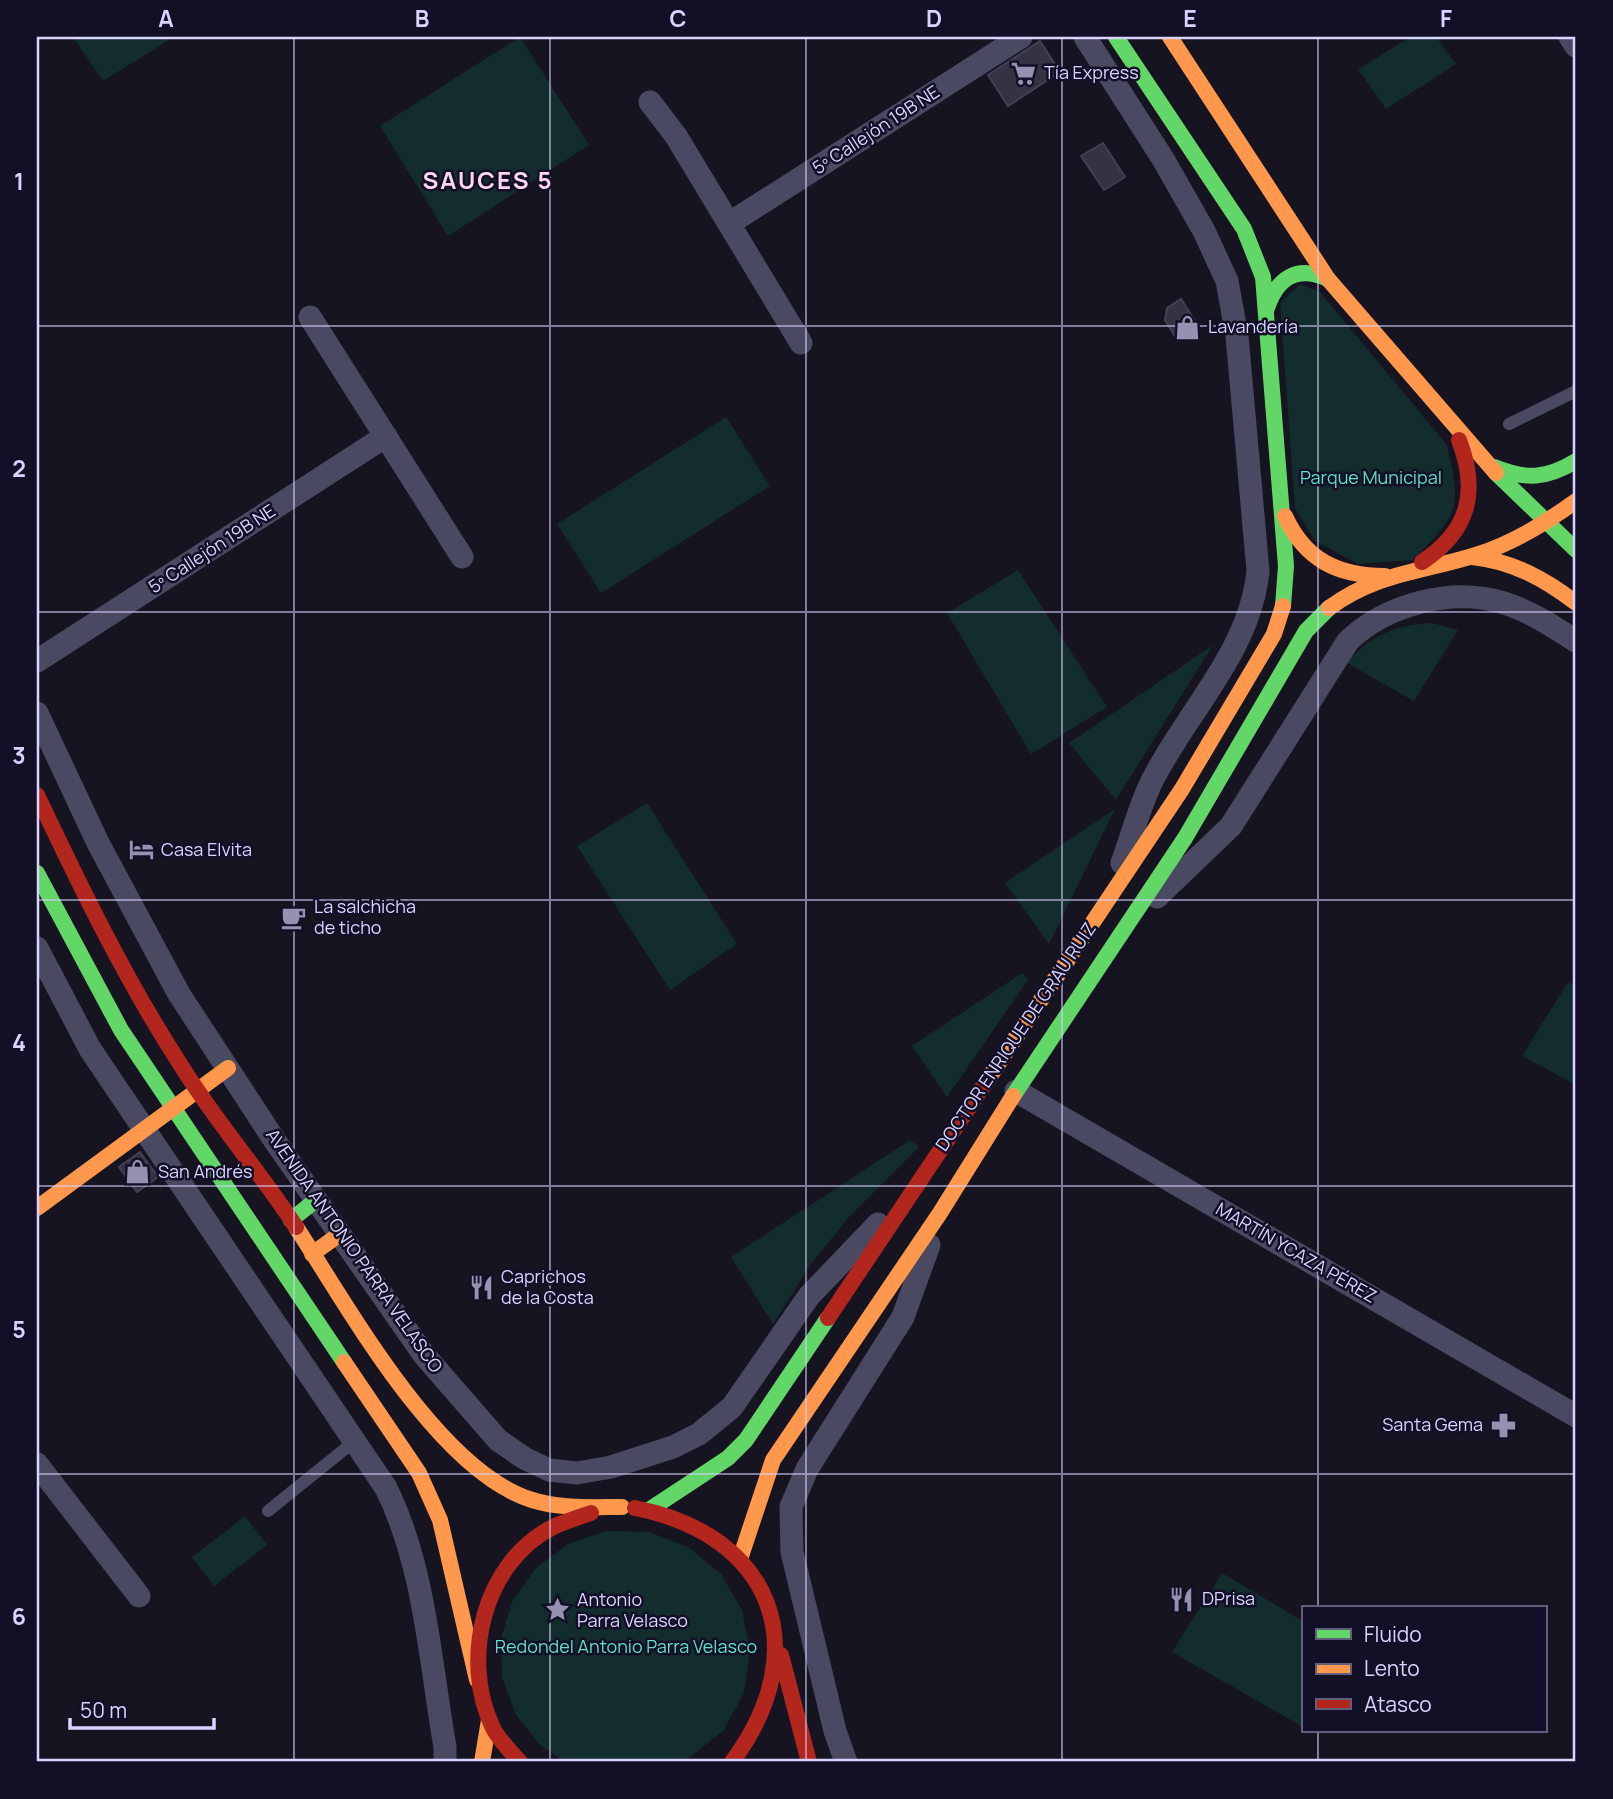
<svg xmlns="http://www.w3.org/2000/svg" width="1613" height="1799" viewBox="0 0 1613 1799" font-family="Manrope,sans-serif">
<rect width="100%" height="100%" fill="#161421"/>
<!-- green -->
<path fill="#132c2d" d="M73 37H166L169 40 103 81Z
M520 37 589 145 448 236 380 126Z
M1411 37H1436L1456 64 1386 109 1358 69Z
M1300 284 1320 292 1447 445C1462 511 1459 512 1413 560L1358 564 1315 541 1295 508 1280 303Z
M726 417 770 486 601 593 557 524Z
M1018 570 1107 707 1031 754 947 613Z
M1432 623 1458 630 1414 701 1347 663C1370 635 1395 625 1432 623Z
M1213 645 1116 800 1069 743Z
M647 803 737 944 670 990 577 846Z
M1115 809 1049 944 1005 883Z
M1022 973 1028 980 947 1097 912 1046Z
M1568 982 1576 987V1085L1522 1056Z
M910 1140 919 1147 849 1217 811 1264 773 1324 731 1257Z
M245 1516 267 1545 214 1586 192 1557Z
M606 1531 649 1532 688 1547 721 1574 742 1610 750 1652 744 1693 723 1731 684 1762H565L541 1746 516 1715 502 1678 501 1638 513 1600 536 1568 568 1544Z
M1222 1573 1303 1621V1727L1172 1652Z"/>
<!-- building -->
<path fill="#343243" stroke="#433f54" stroke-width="2" d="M1040 41 1060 72 1008 106 988 75Z
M1103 143 1125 177 1104 190 1081 156Z
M1181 299 1199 327 1178 341 1165 320 1167 308Z
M140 1152 158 1177 137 1192 119 1167Z"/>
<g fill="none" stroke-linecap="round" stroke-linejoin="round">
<!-- lane -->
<path stroke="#4a4962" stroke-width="12" d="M1509 424 1576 391
M268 1511 356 1440"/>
<!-- street -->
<path stroke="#4a4962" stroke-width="23" d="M1085 37 1163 159 1204 231 1227 281 1237 336 1258 571C1250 652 1187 711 1152 781 1139 807 1132 836 1122 863
M1570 37 1576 46
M650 102 676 136 801 343
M730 223 1021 37
M310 317 462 557
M37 661 386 436
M37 713 98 843 179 994 275 1141 424 1355 498 1440 524 1458 549 1470 577 1473 611 1467 673 1447 699 1434 732 1407 809 1296 878 1224
M1157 897 1231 826 1348 641C1387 604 1452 587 1504 603 1530 611 1554 627 1576 641
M37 948 90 1049 386 1488C425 1567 430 1661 445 1747V1762
M1016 1091 1576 1416
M37 1464 139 1596
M846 1762 835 1731 792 1552 791 1507 807 1469 903 1317 929 1245"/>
<!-- fast -->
<path stroke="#63d668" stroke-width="16" d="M1116 37 1244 229 1263 277 1286 566 1283 606
M1266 311C1276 279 1296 264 1328 279
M1494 467C1526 480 1546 479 1576 461
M1496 473 1576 550
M37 873 121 1030 344 1362
M1013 1096 1185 838 1306 631 1329 608
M291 1220 316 1200
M649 1510 728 1458 746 1440 828 1318"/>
<!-- slow -->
<path stroke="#ff974d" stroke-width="16" d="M1170 37 1328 279 1496 473
M1285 516C1305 560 1338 576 1385 576
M1472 557C1512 561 1545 579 1576 603
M1329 608C1376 573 1422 572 1476 555 1513 543 1544 524 1576 501
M984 1085 1182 789 1274 634 1283 606
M37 1208 228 1068
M296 1227C349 1308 438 1471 532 1500 561 1509 592 1507 622 1507
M312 1254 340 1234
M344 1362 419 1473 440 1520 477 1680
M740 1559 773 1460 940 1213 1013 1096
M482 1762 489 1720"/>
<!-- jam -->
<path stroke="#b3261e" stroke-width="16" d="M1422 562C1469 531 1479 492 1459 440
M37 795C81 888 126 981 182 1067 217 1123 260 1172 296 1227
M828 1318 984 1085
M635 1508C773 1535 816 1649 732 1762
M781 1655 809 1762
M520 1762C511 1752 499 1740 493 1728 460 1660 483 1561 555 1526 567 1521 579 1517 591 1513"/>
</g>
<!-- grid -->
<path fill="none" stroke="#d9d4ff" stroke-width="2" stroke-opacity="0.55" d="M294 37V1762M550 37V1762M806 37V1762M1062 37V1762M1318 37V1608M37 326H1576M37 612H1576M37 900H1576M37 1186H1576M37 1474H1576M1318 1731V1762"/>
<!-- icons -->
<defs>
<symbol id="supermarket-bare" viewBox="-9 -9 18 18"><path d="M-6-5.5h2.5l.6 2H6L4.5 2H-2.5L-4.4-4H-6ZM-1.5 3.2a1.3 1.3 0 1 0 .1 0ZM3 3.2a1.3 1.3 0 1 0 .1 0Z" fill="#9591b1" stroke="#130f26" stroke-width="2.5" paint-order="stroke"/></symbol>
<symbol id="shop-bare" viewBox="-9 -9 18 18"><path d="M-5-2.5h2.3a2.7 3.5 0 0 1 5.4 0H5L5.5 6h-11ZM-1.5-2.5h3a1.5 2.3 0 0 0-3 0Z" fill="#9591b1" stroke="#130f26" stroke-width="2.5" paint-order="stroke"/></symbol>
<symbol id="hotel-bare" viewBox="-9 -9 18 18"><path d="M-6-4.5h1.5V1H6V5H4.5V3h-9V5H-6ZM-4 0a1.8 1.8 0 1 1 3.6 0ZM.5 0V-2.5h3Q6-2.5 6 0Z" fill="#9591b1" stroke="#130f26" stroke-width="2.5" paint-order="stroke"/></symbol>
<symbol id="cafe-bare" viewBox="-9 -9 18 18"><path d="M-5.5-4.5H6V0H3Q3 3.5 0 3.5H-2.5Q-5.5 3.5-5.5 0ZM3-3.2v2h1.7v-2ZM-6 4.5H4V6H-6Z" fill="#9591b1" stroke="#130f26" stroke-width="2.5" paint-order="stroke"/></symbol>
<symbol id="restaurant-bare" viewBox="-9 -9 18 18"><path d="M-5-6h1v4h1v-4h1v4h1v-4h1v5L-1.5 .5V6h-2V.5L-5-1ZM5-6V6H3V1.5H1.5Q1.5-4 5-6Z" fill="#9591b1" stroke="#130f26" stroke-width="2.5" paint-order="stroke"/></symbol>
<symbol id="pharmacy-bare" viewBox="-9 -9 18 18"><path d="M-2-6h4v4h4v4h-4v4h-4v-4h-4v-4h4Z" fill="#9591b1" stroke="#130f26" stroke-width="2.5" paint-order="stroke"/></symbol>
<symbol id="sight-bare" viewBox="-9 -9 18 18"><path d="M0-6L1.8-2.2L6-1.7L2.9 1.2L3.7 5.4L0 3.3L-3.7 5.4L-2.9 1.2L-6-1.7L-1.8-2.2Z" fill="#9591b1" stroke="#130f26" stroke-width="2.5" paint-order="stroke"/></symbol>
</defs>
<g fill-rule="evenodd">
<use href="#supermarket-bare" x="1006" y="56" width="35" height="35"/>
<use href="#shop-bare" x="1170" y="310" width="35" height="35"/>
<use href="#hotel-bare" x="124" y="832" width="35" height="35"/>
<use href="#cafe-bare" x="276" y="900" width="35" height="35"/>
<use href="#shop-bare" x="120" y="1154" width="35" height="35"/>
<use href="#restaurant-bare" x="464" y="1270" width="35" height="35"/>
<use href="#pharmacy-bare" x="1486" y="1408" width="35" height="35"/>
<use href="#restaurant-bare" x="1164" y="1582" width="35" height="35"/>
<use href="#sight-bare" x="540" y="1592" width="35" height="35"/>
</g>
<g text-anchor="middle" stroke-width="5" stroke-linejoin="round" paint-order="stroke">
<!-- poi labels -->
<g font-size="18" fill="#d9d4ff" stroke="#130f26" text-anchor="start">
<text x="1044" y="79">Tía Express</text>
<text x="1208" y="333">Lavandería</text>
<text x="161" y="856">Casa Elvita</text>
<text x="314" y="913">La salchicha<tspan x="314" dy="21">de ticho</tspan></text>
<text x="158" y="1178">San Andrés</text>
<text x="501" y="1283">Caprichos<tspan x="501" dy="21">de la Costa</tspan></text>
<text x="1483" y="1431" text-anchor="end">Santa Gema</text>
<text x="1202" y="1605">DPrisa</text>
<text x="577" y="1606">Antonio<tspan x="577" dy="21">Parra Velasco</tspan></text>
</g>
<!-- street labels -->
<g font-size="18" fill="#d9d4ff" stroke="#130f26">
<text transform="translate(876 130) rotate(-33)" y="6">5º Callejón 19B NE</text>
<text transform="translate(212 549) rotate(-33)" y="6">5º Callejón 19B NE</text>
<text transform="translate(1016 1037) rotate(-56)" y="6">DOCTOR ENRIQUE DE GRAU RUIZ</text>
<text transform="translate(354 1251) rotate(55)" y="6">AVENIDA ANTONIO PARRA VELASCO</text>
<text transform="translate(1296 1253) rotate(30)" y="6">MARTÍN YCAZA PÉREZ</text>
</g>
<!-- park labels -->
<g font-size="18" fill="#5fe0c0" stroke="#130f26">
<text x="1371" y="484">Parque Municipal</text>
<text x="626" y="1653">Redondel Antonio Parra Velasco</text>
</g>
<!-- district labels -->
<g font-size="24" font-weight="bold" letter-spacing="2" fill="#ffd6f0" stroke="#130f26">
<text x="488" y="189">SAUCES 5</text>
</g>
</g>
<!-- border -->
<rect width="1613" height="1799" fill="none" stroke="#130f26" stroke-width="77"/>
<!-- legend -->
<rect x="1302" y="1606" width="245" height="126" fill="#130f26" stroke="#625e7d" stroke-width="2"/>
<rect x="1316" y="1629" width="35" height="10" fill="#63d668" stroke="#625e7d" stroke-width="2"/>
<text x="1364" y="1642" font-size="21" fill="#d9d4ff">Fluido</text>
<rect x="1316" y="1664" width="35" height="10" fill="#ff974d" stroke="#625e7d" stroke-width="2"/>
<text x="1364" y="1676" font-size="21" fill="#d9d4ff">Lento</text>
<rect x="1316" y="1699" width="35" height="10" fill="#b3261e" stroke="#625e7d" stroke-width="2"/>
<text x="1364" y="1712" font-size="21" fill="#d9d4ff">Atasco</text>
<!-- scale -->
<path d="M70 1718v10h144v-10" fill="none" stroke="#d9d4ff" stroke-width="3.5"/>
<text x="80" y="1718" font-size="21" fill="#d9d4ff" stroke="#130f26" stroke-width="5" paint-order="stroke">50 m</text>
<rect x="38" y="38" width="1536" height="1722" fill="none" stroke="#d9d4ff" stroke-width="2.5"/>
<g font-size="23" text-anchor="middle" font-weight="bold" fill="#d9d4ff">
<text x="166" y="27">A</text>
<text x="422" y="27">B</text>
<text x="678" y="27">C</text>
<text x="934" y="27">D</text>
<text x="1190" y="27">E</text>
<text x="1446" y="27">F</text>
<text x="19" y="190">1</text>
<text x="19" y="477">2</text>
<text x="19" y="764">3</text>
<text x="19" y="1051">4</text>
<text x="19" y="1338">5</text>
<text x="19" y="1625">6</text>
</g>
</svg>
